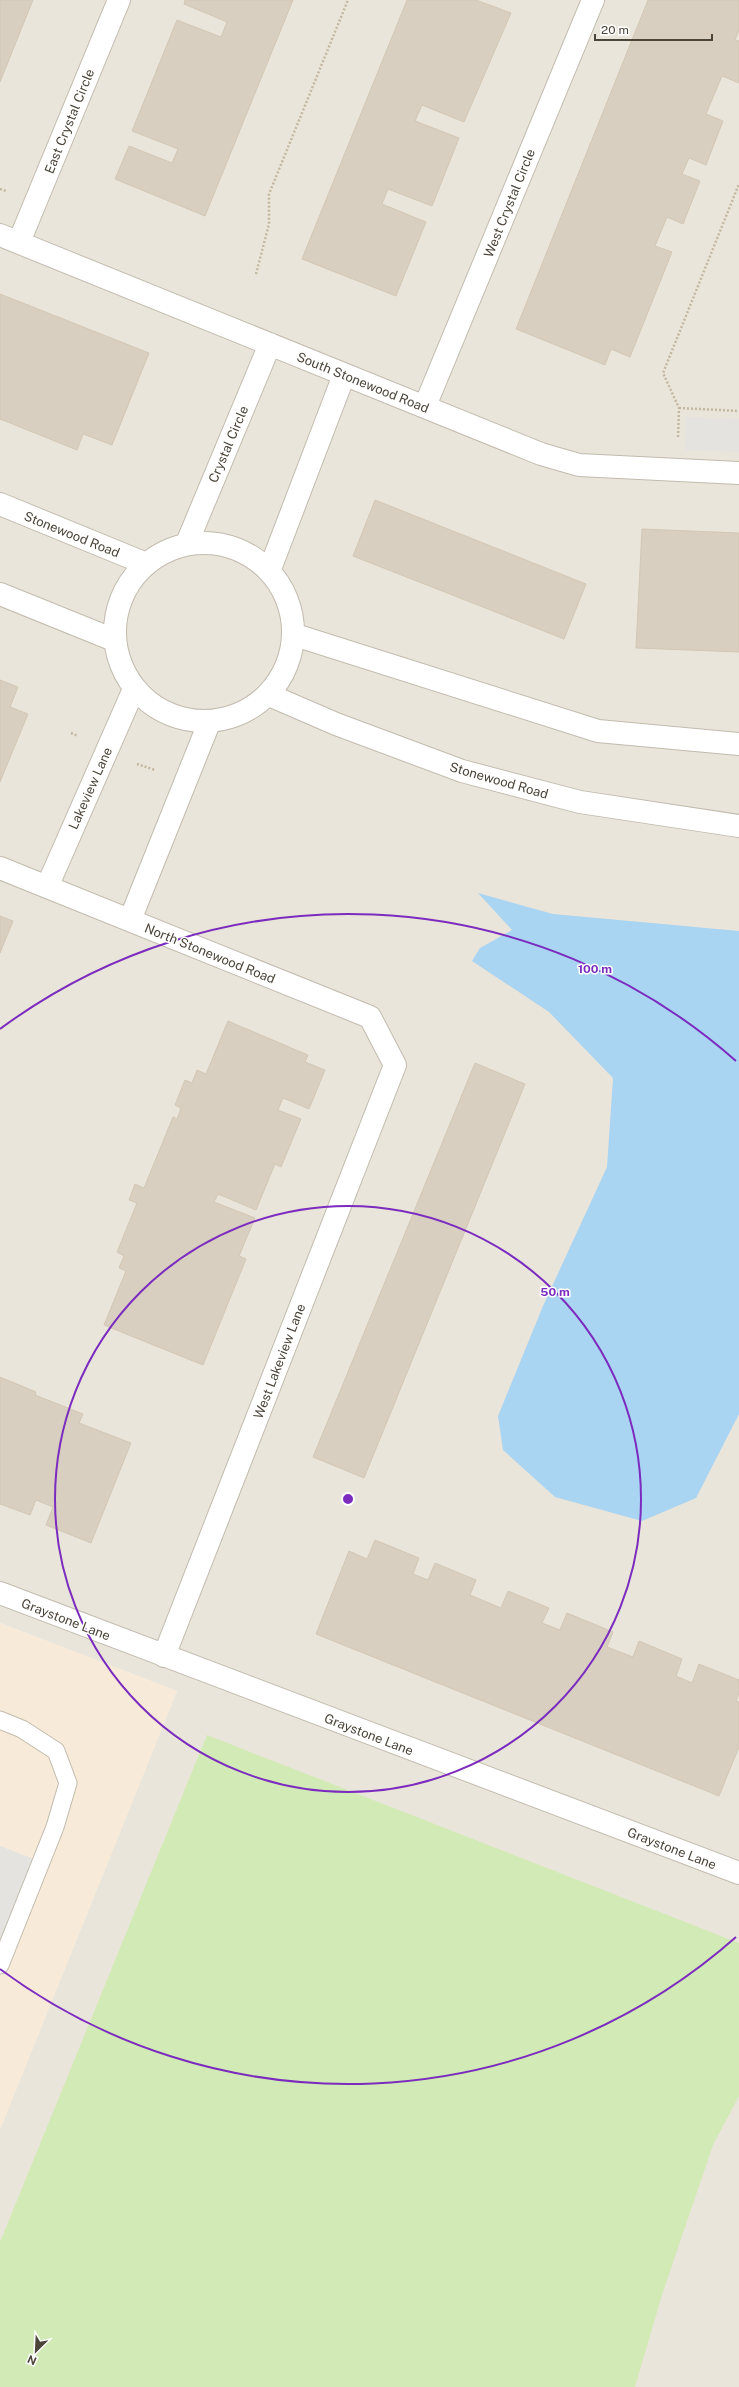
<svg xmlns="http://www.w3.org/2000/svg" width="739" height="2387" viewBox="0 0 739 2387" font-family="'Public Sans',sans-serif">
<rect width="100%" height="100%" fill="#f6f3ec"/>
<!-- residential -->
<path fill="#eae5da" d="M0 0H739V2387H0V2129L177 1691 0 1623Z"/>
<!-- commercial -->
<path fill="#f7ead8" d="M0 1623 177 1691 0 2130Z"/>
<!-- green -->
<path fill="#d2eab5" d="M207 1735 739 1943V2096L713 2145 662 2295 635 2387H0V2242Z"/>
<!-- parking -->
<path fill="#e5e3e0" d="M686 417 739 419V452L685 450Z
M0 1846 42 1862 0 1965Z"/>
<!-- water -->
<path fill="#a9d4f2" d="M478 893 553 914 739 931V1414L696 1498 642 1521 555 1497 503 1450 498 1416 543 1306 607 1167 613 1078 549 1012 472 961 480 948 512 930Z"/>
<!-- building -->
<path fill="#d8cfc1" stroke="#d3c7b4" d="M0 0H33L0 82Z
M185 0H293L205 216 115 179 129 146 172 163 178 149 132 131 177 20 221 37 227 22 184 4Z
M407 0H476L511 13 464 122 422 105 415 121 459 138 432 206 388 189 382 204 426 222 396 296 302 259Z
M648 0H739V30L735 40 739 41V83L722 76 706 114 723 121 706 165 689 158 682 174 700 181 683 224 667 217 655 246 672 252 630 357 611 349 605 365 516 329Z
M0 294 149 353 112 445 83 434 77 450 0 419Z
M375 500 586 584 564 639 353 556Z
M642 529 739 533V652L636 648Z
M0 680 18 687 10 707 28 714 0 782Z
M0 916 13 921 0 953Z
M228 1021 308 1055 305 1062 325 1070 309 1109 283 1098 278 1110 301 1119 281 1167 275 1164 256 1210 218 1194 214 1202 255 1218 239 1256 246 1259 203 1365 104 1325 126 1271 119 1268 124 1256 117 1252 137 1203 129 1200 135 1184 144 1188 173 1117 177 1119 181 1108 175 1105 185 1080 192 1083 197 1070 206 1074Z
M475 1063 525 1084 364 1478 313 1457Z
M0 1377 36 1392 35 1395 83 1414 79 1423 131 1443 91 1543 46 1525 53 1507 36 1500 30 1515 0 1504Z
M375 1540 419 1558 413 1574 428 1580 435 1563 476 1580 470 1595 501 1608 508 1591 549 1608 542 1623 560 1630 567 1613 613 1632 607 1647 633 1657 639 1641 682 1659 676 1676 692 1683 699 1664 739 1680V1693L736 1701 739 1702V1747L719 1796 316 1634 349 1551 367 1559Z"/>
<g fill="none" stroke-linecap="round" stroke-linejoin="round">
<defs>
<path id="lane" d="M0 1720 22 1729 56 1751 68 1783 55 1827 0 1965"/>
<path id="street" d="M0 235 541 454 579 465 739 473
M19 242 119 0
M425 406 593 0
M0 504 144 563
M115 632a89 89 0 1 1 178 0a89 89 0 1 1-178 0Z
M187 543 270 344
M270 569 344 375
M0 594 114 640
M295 635 598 731 739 744
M269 695 336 724 462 771 580 802 739 826
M0 868 370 1017 395 1065 164 1656
M47 887 134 689
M130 920 209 723
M0 1593 739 1873"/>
</defs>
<!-- lane casing -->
<use href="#lane" stroke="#c2bbae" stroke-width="19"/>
<!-- street casing -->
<use href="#street" stroke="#c2bbae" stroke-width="24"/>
<!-- path -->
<path stroke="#c4b79f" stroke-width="2.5" stroke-dasharray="2 2" stroke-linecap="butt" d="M0 189 6 191
M256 274 269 224V194L348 0
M679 408 739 411
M678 437 679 408 663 373 739 184
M71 733 78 736
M137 764 155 770"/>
<!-- lane -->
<use href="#lane" stroke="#fff" stroke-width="17"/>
<!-- street -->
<use href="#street" stroke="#fff" stroke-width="22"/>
</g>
<!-- distance rings -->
<g fill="none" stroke="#7b2cbf" stroke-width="2">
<circle cx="348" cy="1499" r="293"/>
<path d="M736 1937A585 585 0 0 1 0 1969M0 1029A585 585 0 0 1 736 1061"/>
</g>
<g text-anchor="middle" stroke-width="3" stroke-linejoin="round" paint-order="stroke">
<!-- street labels -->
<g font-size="13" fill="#4b4439" stroke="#fff">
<text transform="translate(69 121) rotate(-68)" y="5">East Crystal Circle</text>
<text transform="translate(509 203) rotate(-68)" y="5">West Crystal Circle</text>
<text transform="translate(363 382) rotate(22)" y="5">South Stonewood Road</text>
<text transform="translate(228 444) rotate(-67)" y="5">Crystal Circle</text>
<text transform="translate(72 534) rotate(22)" y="5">Stonewood Road</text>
<text transform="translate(499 780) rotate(16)" y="5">Stonewood Road</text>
<text transform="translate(90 788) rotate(-66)" y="5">Lakeview Lane</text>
<text transform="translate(210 953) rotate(22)" y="5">North Stonewood Road</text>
<text transform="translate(279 1361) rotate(-69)" y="5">West Lakeview Lane</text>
<text transform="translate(66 1619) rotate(21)" y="5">Graystone Lane</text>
<text transform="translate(369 1734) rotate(21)" y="5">Graystone Lane</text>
<text transform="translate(672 1848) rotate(21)" y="5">Graystone Lane</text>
</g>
</g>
<circle cx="348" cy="1499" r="6" fill="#7b2cbf" stroke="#fff" stroke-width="2"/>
<g font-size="12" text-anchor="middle" font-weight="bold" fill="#7b2cbf" stroke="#fff" stroke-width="3" stroke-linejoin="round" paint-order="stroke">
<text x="595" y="973">100 m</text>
<text x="555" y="1296">50 m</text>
</g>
<!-- north arrow -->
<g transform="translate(36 2351) rotate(204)" stroke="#ffffff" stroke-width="3" paint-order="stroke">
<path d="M0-3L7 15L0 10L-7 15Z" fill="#4b4439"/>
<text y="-6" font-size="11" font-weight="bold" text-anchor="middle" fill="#4b4439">N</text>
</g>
<!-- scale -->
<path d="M595 34v6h117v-6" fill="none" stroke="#4b4439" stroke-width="2"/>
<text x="601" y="34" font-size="12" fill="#4b4439" stroke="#ffffff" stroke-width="3" paint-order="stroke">20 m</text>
</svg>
